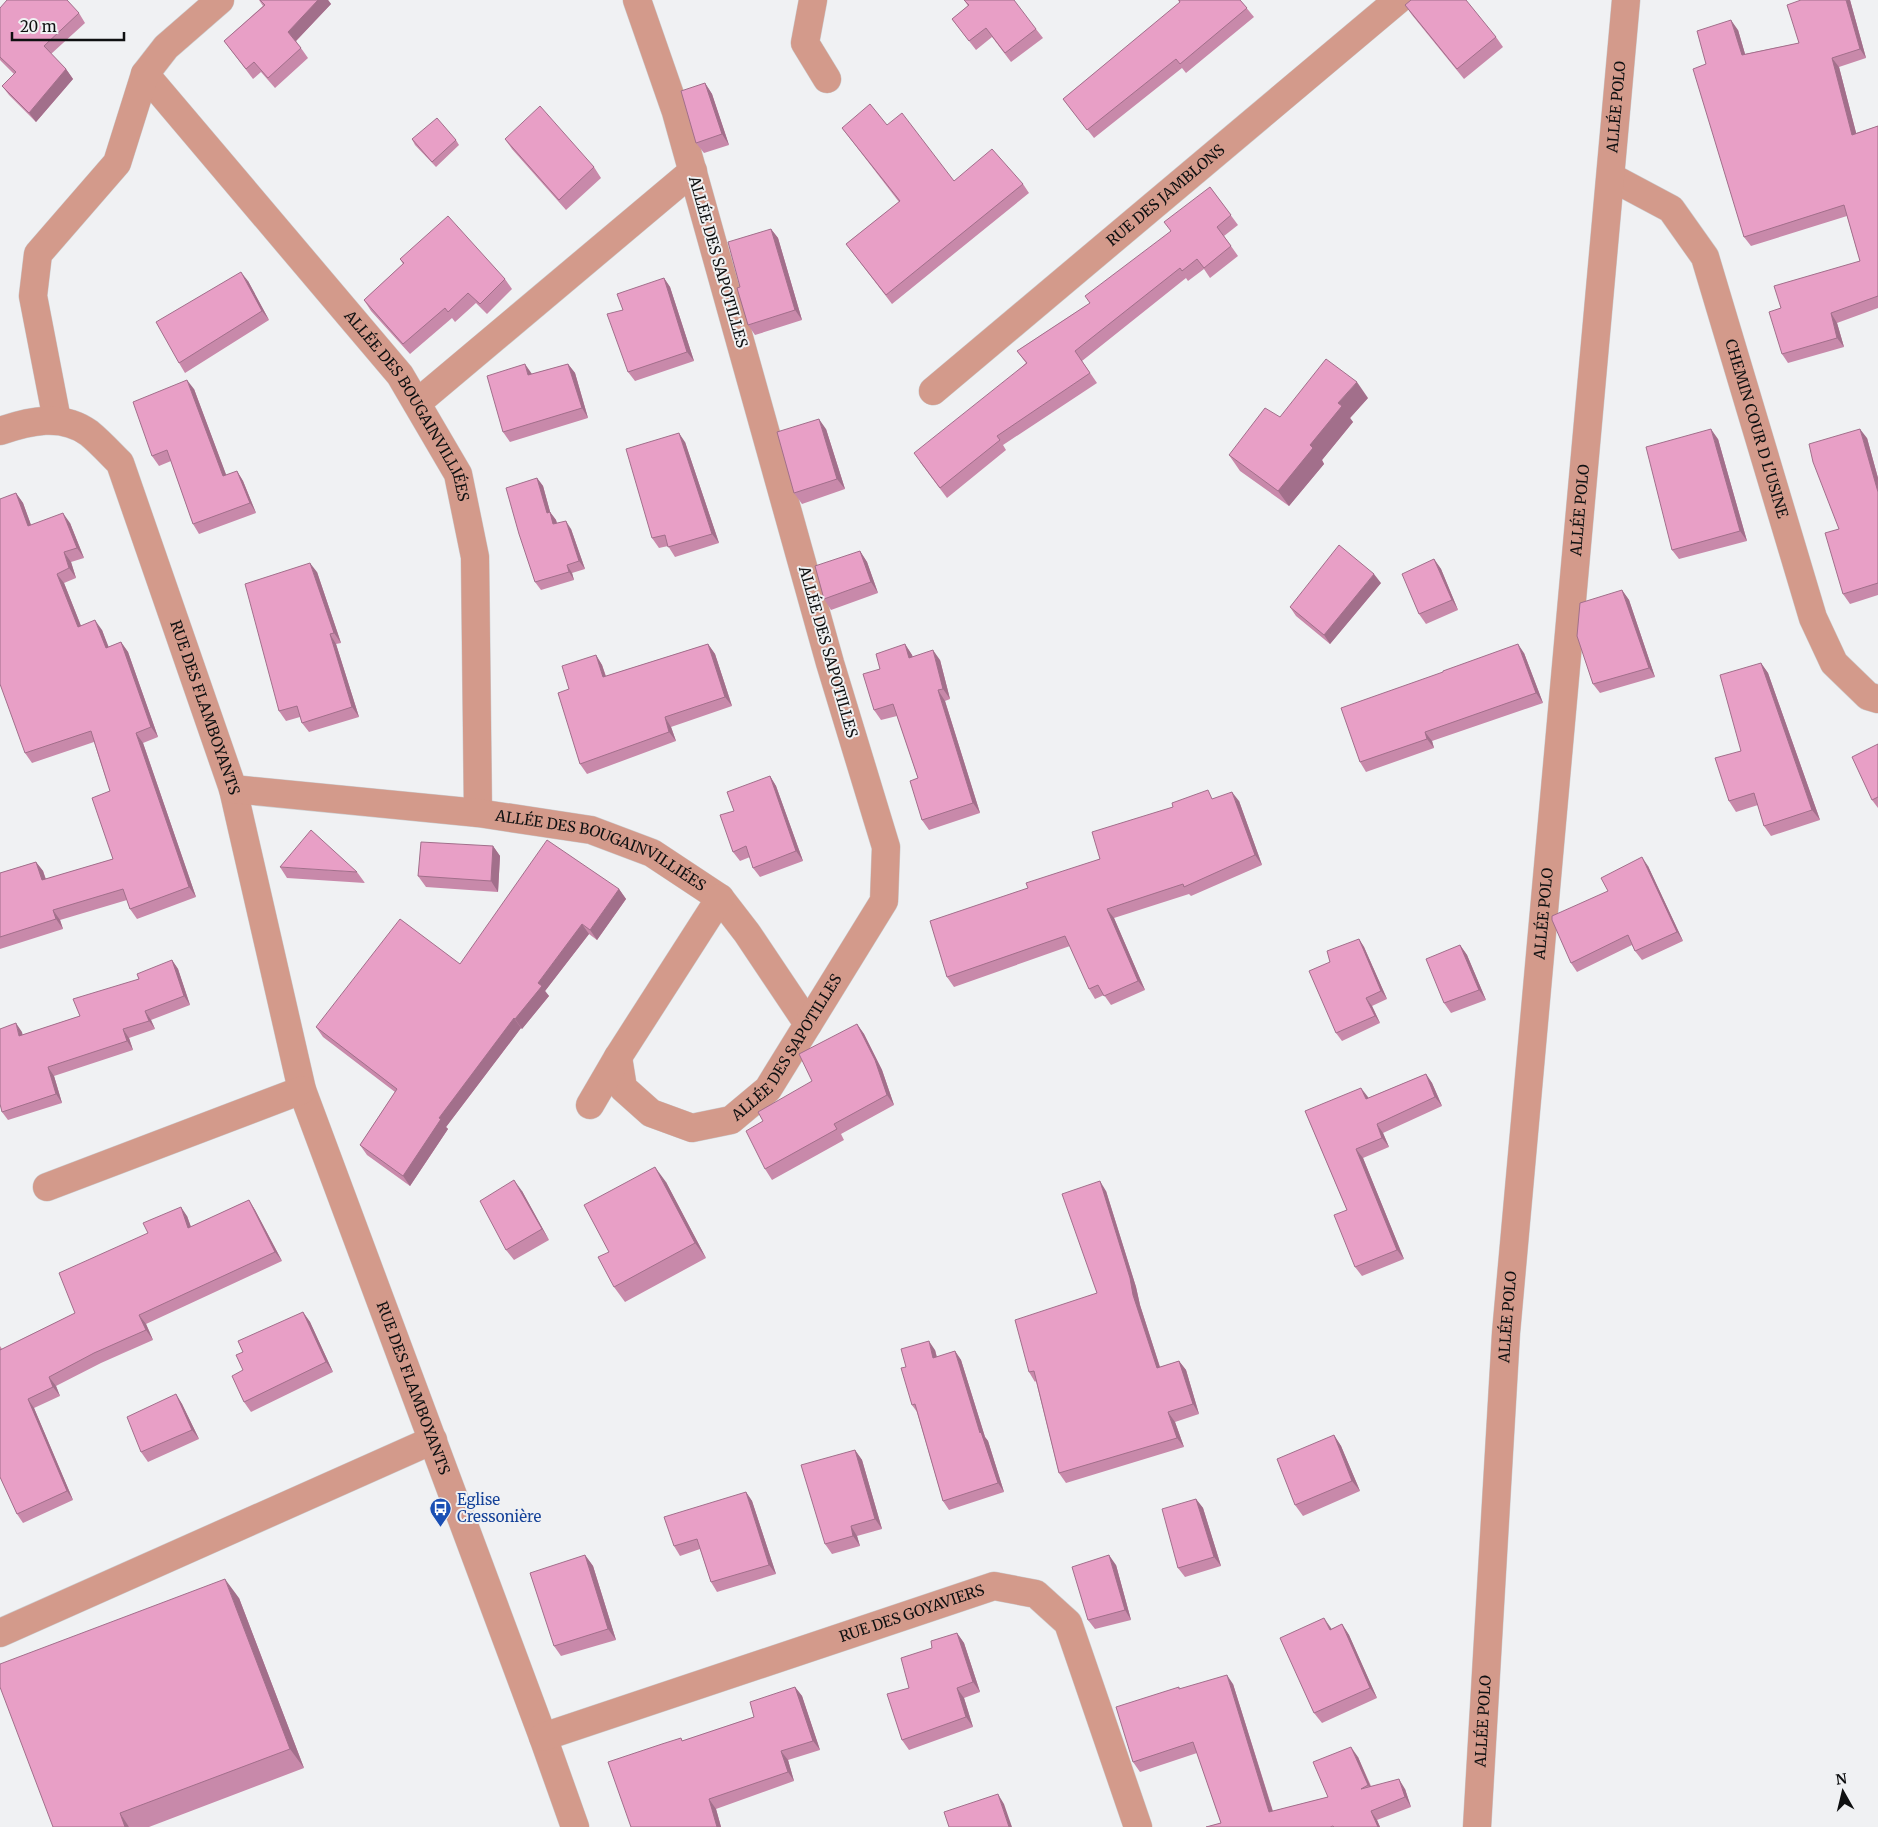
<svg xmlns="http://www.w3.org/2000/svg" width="1878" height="1827" viewBox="0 0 1878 1827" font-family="Merriweather,serif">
<rect width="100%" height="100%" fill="#f0f1f3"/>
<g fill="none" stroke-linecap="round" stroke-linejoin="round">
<defs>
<g id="minor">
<path d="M813 0 805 43 827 79"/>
<path id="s1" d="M145 74 400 375 458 474 475 557 478 813"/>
<path id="s2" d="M1611 177 1671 209 1705 257 1813 618 1834 663 1868 696 1878 699"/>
<path id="s3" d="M933 391 1398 0"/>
<path d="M417 403 693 171"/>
<path d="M57 420 33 296 38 254 117 163 145 74 166 47 220 0"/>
<path id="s4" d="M0 431C29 421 62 413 89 433 100 442 110 453 120 463L233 789 302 1090 543 1737 575 1827"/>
<path id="s5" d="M233 789 478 813 591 830 652 853 720 898 747 933 808 1024"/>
<path id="s6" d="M618 1057 623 1088 651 1113 692 1128 731 1120 768 1089 884 901 886 847 830 663 676 112 637 0"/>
<path d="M590 1105 618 1057 720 898"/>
<path d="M47 1187 302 1090"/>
<path d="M0 1633 433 1440"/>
<path id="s7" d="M543 1737 994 1586 1036 1594 1068 1623 1138 1827"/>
</g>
<g id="tertiary">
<path id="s8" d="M1477 1827 1506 1333 1626 0"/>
</g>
</defs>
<!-- minor casing -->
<use href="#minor" stroke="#cccdcf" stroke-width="29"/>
<!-- tertiary casing -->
<use href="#tertiary" stroke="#cccdcf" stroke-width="29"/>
<!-- minor -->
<use href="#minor" stroke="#d39a8b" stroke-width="28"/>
<!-- tertiary -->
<use href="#tertiary" stroke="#d39a8b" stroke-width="28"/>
</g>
<!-- wall -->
<path fill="#c889aa" d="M259 0H328L331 4 296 41 308 58 275 88 261 72 253 79 224 41 263 6Z
M964 0 1036 29 1043 38 1011 62 992 37 976 50 952 19 968 6Z
M1178 0H1240L1254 17 1186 73 1182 68 1094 138 1063 99 1180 3Z
M1850 0 1866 58 1839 67 1856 133 1878 126V308L1837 323 1844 347 1788 363 1782 354 1781 308 1860 261 1847 216 1751 246 1744 237 1706 64 1738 30 1745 54 1799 43Z
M1405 5 1496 37 1503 47 1464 79 1412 15Z
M0 8 79 13 85 23 51 54 66 69 73 79 36 122 9 95 2 86 14 74 0 60Z
M705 83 712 94 729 145 704 153 696 143Z
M887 125 954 181 1023 184 1029 193 892 304 846 244 899 202 842 128Z
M412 139 456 140 459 145 436 167 415 145Z
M505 139 594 167 601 178 566 210 512 149Z
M1210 187 1238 225 1224 236 1238 256 1210 278 1204 269 1188 281 1186 278 1082 361 1097 383 1003 445 1006 450 947 498 920 462 1026 363 1017 351 1090 303 1171 231Z
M771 229 778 238 802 320 755 335 748 325 740 287Z
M400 259 505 279 512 289 487 314 476 303 455 322 452 318 410 354 371 311 364 300 403 264Z
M664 278 670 287 694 361 635 381 628 372 623 310Z
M248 281 269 320 185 373 179 363Z
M568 364 575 373 588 418 510 442 503 432 532 374Z
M194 389 226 475 237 471 243 481 256 513 199 534 193 524 171 461 159 466 152 456Z
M1368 398 1350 418 1353 422 1322 460 1324 464 1289 506 1240 471 1229 455 1280 417Z
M826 429 845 489 802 504 794 493Z
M1867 438 1878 478V595L1850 604 1843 594 1839 529Z
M1718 439 1747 541 1679 559 1672 550Z
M685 442 719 543 675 557 668 546 659 548 652 538Z
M537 478 543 486 550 512 556 520 557 523 571 529 585 569 572 573 574 580 541 590 535 582Z
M16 493 23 503 31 525 70 523 84 558 71 562 76 578 64 583 81 626 102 630 108 647 121 642 128 652 158 737 143 743 196 897 137 919 130 909 127 900 60 920 63 929 0 949V873L36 862 43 871 46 879 113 859 110 791 94 742 32 763 25 753Z
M860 551 867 562 878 593 831 610 824 599Z
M1434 559 1441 569 1458 610 1426 624 1419 614Z
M317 572 341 643 336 644 359 717 309 732 302 723 300 717 286 721 279 711Z
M1381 583 1330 644 1296 616 1290 607Z
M1622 590 1629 600 1655 677 1600 693 1593 684Z
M708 644 715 654 732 706 671 727 676 741 587 774 580 764 596 655 602 665 606 676Z
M905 644 912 655 913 657 940 660 950 699 945 701 980 813 929 830 922 820 918 778 897 716 881 720 874 710 880 669Z
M1524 653 1543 703 1432 741 1434 748 1366 772 1360 762Z
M1761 663 1768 673 1820 820 1771 836 1764 826 1758 805 1736 812 1729 801Z
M1878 744V808L1872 800Z
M770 776 776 786 803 861 760 877 753 868 750 857 740 861 733 852 734 811Z
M1214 798 1239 801 1262 865 1191 896 1189 894 1114 918 1145 990 1111 1005 1104 995 1095 999 1089 989 1070 946 954 987 947 977 1028 888 1100 859Z
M493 846 500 856 498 892 426 887 418 876Z
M1648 866 1683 941 1642 960 1635 951 1632 945 1577 972 1571 963 1608 891Z
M280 867 357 872 365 883 287 878Z
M619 889 626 899 597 940 589 934 545 991 549 996 522 1029 521 1028 446 1127 448 1129 410 1186 367 1155 360 1145 395 1092 323 1037 316 1027 460 964Z
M1359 939 1364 947 1387 999 1372 1006 1380 1023 1342 1041 1336 1033Z
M1460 945 1467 955 1486 1000 1451 1013 1444 1003Z
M172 960 178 969 190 1005 151 1020 155 1029 129 1038 133 1050 54 1076 62 1103 8 1120 2 1112 22 1032V1035L80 1016 139 979Z
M857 1024 864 1034 882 1070 894 1105 841 1134 844 1140 772 1180 765 1169 763 1121 812 1081Z
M1426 1074 1432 1083 1442 1106 1383 1133 1389 1147 1363 1158 1404 1259 1362 1276 1355 1267 1347 1210 1305 1111 1368 1098Z
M666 1182 706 1258 625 1302 614 1287 609 1252Z
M522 1191 549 1240 514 1260 506 1250Z
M1106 1191 1136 1287 1140 1305 1160 1367 1179 1361 1186 1370 1199 1414 1175 1422 1184 1447 1066 1483 1059 1473 1036 1381 1035 1382 1029 1372 1097 1293Z
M249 1200 255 1210 282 1261 146 1324 153 1340 101 1363 56 1386 60 1396 34 1408 73 1500 23 1523 17 1514 0 1477V1346L2 1349 75 1313 187 1216 191 1227Z
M303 1312 310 1322 333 1372 251 1412 244 1402 243 1352Z
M935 1350 937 1357 955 1351 961 1360 985 1437 988 1441 1004 1492 949 1510 943 1501 917 1412 912 1405 906 1367Z
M176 1394 182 1404 199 1439 148 1462 141 1452Z
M1334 1435 1341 1446 1360 1491 1303 1516 1295 1505Z
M855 1450 862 1460 882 1529 857 1536 860 1546 832 1554 825 1544Z
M746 1492 752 1501 776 1574 717 1592 711 1582 700 1549 680 1556 674 1546Z
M1196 1499 1203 1508 1221 1566 1185 1577 1178 1568Z
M585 1555 593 1566 616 1640 561 1656 554 1646Z
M1116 1565 1131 1620 1095 1629 1088 1620Z
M239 1598 304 1768 149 1827H53Z
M1342 1624 1349 1635 1377 1698 1322 1723 1314 1713 1331 1629Z
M957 1633 964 1643 980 1692 964 1698 973 1727 909 1750 902 1740 909 1688 932 1648Z
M1233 1684 1273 1811 1328 1797 1358 1757 1371 1786 1405 1789 1411 1807 1377 1820 1380 1827H1206L1221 1823 1197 1753 1140 1772 1133 1762 1180 1689Z
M795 1687 802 1696 820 1750 788 1760 794 1781 716 1809 721 1827H631L683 1741 754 1717Z"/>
<!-- shaded-wall -->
<path fill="#a26f8b" d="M318 0H328L331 4 295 42 288 32Z
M1846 0H1850L1866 58 1860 49Z
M1731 20 1738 30 1748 64 1742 55Z
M1832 58 1839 67 1859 144 1852 135Z
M66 69 73 79 36 122 29 113Z
M705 83 712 94 729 145 722 134Z
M771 229 778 238 802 320 795 310Z
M241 272 248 281 269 320 262 311Z
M664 278 670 287 694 361 687 352Z
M1831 313 1837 323 1844 347 1837 338Z
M525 364 532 374 535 385 528 375Z
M568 364 575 373 588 418 582 408Z
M187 380 194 389 230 485 223 476Z
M1357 382 1368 398 1350 418 1353 422 1322 460 1324 464 1289 506 1278 491 1310 445 1338 403Z
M819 419 826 429 845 489 837 479Z
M1711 429 1718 439 1747 541 1740 531Z
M1860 429 1867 438 1878 478V492Z
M679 433 685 442 719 543 712 534Z
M237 471 243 481 256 513 250 503Z
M537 478 543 486 551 515 550 512 556 520 559 532 547 513Z
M16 493 23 503 35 536 28 526Z
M63 513 70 523 84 558 77 548Z
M566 521 571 529 585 569 579 561Z
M860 551 867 562 878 593 871 582Z
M64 552 71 562 76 578 69 568Z
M1434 559 1441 569 1458 610 1452 600Z
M310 563 317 572 341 643 334 633Z
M567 565 572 573 574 580 569 572Z
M57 574 64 583 85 636 78 627Z
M1374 574 1381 583 1330 644 1324 635Z
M1622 590 1629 600 1655 677 1649 668Z
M95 620 102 630 113 658 106 648Z
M330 634 336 644 359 717 352 707Z
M121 642 128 652 158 737 151 727Z
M708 644 715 654 732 706 725 697Z
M905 644 912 655 916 669 909 658Z
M1518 644 1524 653 1543 703 1536 693Z
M933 650 940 660 950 699 943 689Z
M596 655 602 665 609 687 603 677Z
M1761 663 1768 673 1820 820 1812 810Z
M938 690 945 701 980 813 973 803Z
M665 717 671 727 676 741 669 732Z
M1425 732 1432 741 1434 748 1427 739Z
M136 733 143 743 196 897 189 887Z
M770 776 776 786 803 861 796 851Z
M1232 792 1239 801 1262 865 1255 855Z
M493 846 500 856 498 892 491 881Z
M1642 857 1648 866 1683 941 1677 932Z
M36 862 43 871 49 890 42 880Z
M619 889 626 899 597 940 590 930Z
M1107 909 1114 918 1145 990 1138 981Z
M53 910 60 920 63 929 56 919Z
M582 924 589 934 545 991 549 996 522 1029 515 1019 538 983Z
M1359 939 1364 947 1387 999 1381 991Z
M1460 945 1467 955 1486 1000 1479 990Z
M172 960 178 969 190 1005 184 996Z
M1366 998 1372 1006 1380 1023 1375 1016Z
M145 1011 151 1020 155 1029 149 1021Z
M514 1018 521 1028 446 1127 448 1129 410 1186 403 1176 439 1118Z
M16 1023 22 1032 25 1044 19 1036Z
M857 1024 864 1034 882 1070 894 1105 887 1095Z
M123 1029 129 1038 133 1050 127 1041Z
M48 1067 54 1076 62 1103 56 1094Z
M1426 1074 1432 1083 1442 1106 1435 1097Z
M1361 1088 1368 1097 1372 1108 1366 1099Z
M1377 1124 1383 1133 1389 1147 1382 1138Z
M1356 1149 1363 1158 1404 1259 1397 1250Z
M655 1167 666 1182 706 1258 695 1243Z
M514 1180 522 1191 549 1240 542 1229Z
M1100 1181 1106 1191 1136 1287 1140 1305 1163 1377 1157 1368 1133 1295Z
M249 1200 255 1210 282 1261 275 1252Z
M181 1207 187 1216 195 1238 188 1228Z
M303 1312 310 1322 333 1372 326 1362Z
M139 1315 146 1324 153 1340 146 1330Z
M929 1341 935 1350 939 1367 933 1358Z
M955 1351 961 1360 985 1437 988 1441 1004 1492 998 1483 980 1433Z
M1179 1361 1186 1370 1199 1414 1193 1404Z
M49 1377 56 1386 60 1396 53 1387Z
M176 1394 182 1404 199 1439 192 1430Z
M28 1399 34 1408 73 1500 67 1491Z
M1168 1412 1175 1422 1184 1447 1177 1438Z
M1334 1435 1341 1446 1360 1491 1352 1481Z
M855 1450 862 1460 882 1529 875 1519Z
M746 1492 752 1501 776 1574 769 1565Z
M1196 1499 1203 1508 1221 1566 1214 1557Z
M851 1526 857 1536 860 1546 853 1536Z
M585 1555 593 1566 616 1640 608 1629Z
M1109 1555 1116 1565 1131 1620 1125 1610Z
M225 1579 239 1598 304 1768 290 1749Z
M1324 1618 1331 1628 1337 1640 1330 1630Z
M1342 1624 1349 1635 1377 1698 1370 1688Z
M957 1633 964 1643 980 1692 973 1682Z
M1227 1675 1233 1684 1276 1822 1269 1812Z
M795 1687 802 1696 820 1750 813 1741Z
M957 1688 964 1698 973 1727 966 1717Z
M1351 1747 1358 1757 1374 1795 1368 1785Z
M781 1751 788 1760 794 1781 788 1772Z
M1399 1779 1405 1789 1411 1807 1405 1797Z
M998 1794 1004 1804 1012 1827H1009Z
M709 1799 716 1809 721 1827H717Z
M1371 1811 1377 1820 1380 1827H1378Z
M120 1813 129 1827H125Z"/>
<!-- building -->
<path fill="#e89fc6" stroke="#a26f8b" d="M7 0H67L79 13 44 46 66 69 29 113 2 86 16 72 0 57V8Z
M260 0H318L288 32 301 48 268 78 254 62 246 69 224 41 265 5Z
M964 0H1014L1036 29 1005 53 986 28 969 41 952 19 969 5Z
M1179 0H1240L1247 8 1180 64 1176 59 1087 130 1063 99 1180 2Z
M1411 0H1466L1496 37 1457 69 1405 5Z
M1801 0H1846L1860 49 1832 58 1852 135 1878 126V296L1831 313 1837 338 1782 354 1769 312 1781 308 1774 286 1860 261 1844 205 1744 237 1693 69 1706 64 1697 31 1731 20 1742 55 1799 43 1787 5Z
M705 83 722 134 696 143 681 91Z
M870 104 887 125 902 113 954 181 992 149 1023 184 886 295 846 244 900 201 842 128Z
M540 106 594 167 559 200 505 139Z
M437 118 456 140 432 162 412 139Z
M1210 187 1231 215 1217 227 1231 246 1204 268 1197 259 1182 271 1180 268 1075 351 1090 373 997 436 1000 440 940 488 914 453 1027 363 1017 351 1090 303 1085 296 1171 231 1164 222Z
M448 216 505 279 480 304 468 293 448 312 445 308 403 344 364 300 404 263 400 259Z
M771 229 795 310 748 325 737 288 740 287 728 242Z
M241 272 262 311 179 363 156 322Z
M664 278 687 352 628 372 607 314 623 310 617 294Z
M1326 359 1357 382 1338 403 1342 406 1310 445 1313 448 1278 491 1229 455 1265 408 1280 417Z
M525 364 528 375 568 364 582 408 503 432 487 376Z
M187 380 223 476 237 471 250 503 193 524 167 450 152 456 133 402Z
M819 419 837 479 794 493 777 432Z
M1711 429 1740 531 1672 550 1646 447Z
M1860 429 1878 492V583L1843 594 1825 533 1839 529 1813 462 1809 444Z
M679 433 712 534 668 547 665 535 652 538 626 449Z
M537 478 547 513 550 512 553 524 566 521 579 561 567 565 569 572 535 582 519 534 506 488Z
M16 493 28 526 63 513 77 548 64 552 69 568 57 574 78 627 95 620 106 648 121 642 151 727 136 733 189 887 130 909 123 889 53 910 56 919 0 937V873L36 862 42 880 113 859 92 798 110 791 91 731 25 753 0 684V499Z
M1339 545 1374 574 1324 635 1290 607Z
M860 551 871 582 824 599 815 566Z
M1434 559 1452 600 1419 614 1402 574Z
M310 563 334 633 330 634 352 707 302 723 297 706 279 711 245 584Z
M1622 590 1649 668 1593 684 1577 636 1580 603Z
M708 644 725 697 665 717 669 732 580 764 558 693 569 689 562 666 596 655 603 677Z
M905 644 909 658 933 650 943 689 938 690 973 803 922 820 910 781 918 778 893 704 874 710 863 674 880 669 876 654Z
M1518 644 1536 693 1425 732 1427 739 1360 762 1341 708 1443 672V671Z
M1761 663 1812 810 1764 826 1754 793 1729 801 1715 758 1741 751 1720 675Z
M1878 744V797L1872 800 1852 757Z
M770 776 796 851 753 868 746 846 733 852 720 815 734 811 727 792Z
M1208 790 1212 799 1232 792 1255 855 1184 887 1183 884 1107 909 1138 981 1104 996 1098 985 1089 989 1065 936 947 977 930 921 1028 888 1026 883 1100 859 1092 832 1173 807 1172 803Z
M311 830 357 872 280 867Z
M547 840 619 889 590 930 582 924 538 983 542 986 515 1019 514 1018 439 1118 441 1119 403 1176 360 1145 397 1089 316 1027 400 919 460 964Z
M421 842 493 846 491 881 418 876Z
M1642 857 1677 932 1635 951 1628 935 1571 963 1552 920V916L1608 891 1601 878Z
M1359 939 1381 991 1366 998 1375 1016 1336 1033 1309 971 1330 962 1327 951Z
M1460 945 1479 990 1444 1003 1426 959Z
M172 960 184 996 145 1011 149 1021 123 1029 127 1041 48 1067 56 1094 2 1112 0 1104V1029L16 1023 19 1036 80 1016 73 999 139 979 137 974Z
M857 1024 875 1060 887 1095 834 1124 837 1129 765 1169 746 1131 763 1121 758 1112 812 1081 799 1054Z
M1426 1074 1435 1097 1377 1124 1382 1138 1356 1149 1397 1250 1355 1267 1334 1215 1347 1210 1305 1111 1361 1088 1366 1099Z
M655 1167 695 1243 614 1287 598 1257 609 1252 584 1205Z
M514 1180 542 1229 506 1250 480 1201Z
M1100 1181 1130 1278 1133 1295 1157 1368 1179 1361 1193 1404 1168 1412 1177 1438 1059 1473 1034 1371 1029 1372 1015 1320 1097 1293 1062 1194Z
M249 1200 275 1252 139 1315 146 1330 94 1353 49 1377 53 1387 28 1399 67 1491 17 1514 0 1477V1349V1350L75 1313 59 1273 148 1233 143 1223 181 1207 188 1228Z
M303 1312 326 1362 244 1402 232 1376 243 1370 236 1355 243 1352 238 1341Z
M929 1341 933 1358 955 1351 980 1433 981 1432 998 1483 943 1501 915 1404 912 1405 901 1368 906 1367 901 1349Z
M176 1394 192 1430 141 1452 127 1417Z
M1334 1435 1352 1481 1295 1505 1277 1459Z
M855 1450 875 1519 851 1526 853 1536 825 1544 801 1465Z
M746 1492 769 1565 711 1582 697 1539 674 1546 664 1517Z
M1196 1499 1214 1557 1178 1568 1162 1509Z
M585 1555 608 1629 554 1646 530 1573Z
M1109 1555 1125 1610 1088 1620 1072 1567Z
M225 1579 290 1749 120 1813 125 1827H53L0 1687V1664Z
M1324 1618 1330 1630 1342 1624 1370 1688 1314 1713 1280 1638Z
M957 1633 973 1682 957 1688 966 1717 902 1740 887 1694 909 1688 901 1658 932 1648 931 1641Z
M1227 1675 1269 1812 1328 1797 1313 1762 1351 1747 1368 1785 1361 1789 1399 1779 1405 1797 1371 1811 1378 1827H1334L1333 1826 1330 1827H1206L1221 1823 1193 1742 1133 1762 1116 1707 1179 1687V1689Z
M795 1687 813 1741 781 1751 788 1772 709 1799 717 1827H631L608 1762 662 1744 681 1738 682 1741 754 1717 750 1702Z
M998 1794 1009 1827H949L944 1812Z"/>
<!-- icons -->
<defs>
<symbol id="bus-pin" viewBox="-11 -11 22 30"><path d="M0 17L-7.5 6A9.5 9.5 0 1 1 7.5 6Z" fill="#1a4fb4" stroke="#f0f1f3"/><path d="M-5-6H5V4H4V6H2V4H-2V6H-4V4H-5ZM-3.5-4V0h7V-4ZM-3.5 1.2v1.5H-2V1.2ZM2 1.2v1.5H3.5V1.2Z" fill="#fff"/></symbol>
</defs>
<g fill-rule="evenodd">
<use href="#bus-pin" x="428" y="1496" width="25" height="34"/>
</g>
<g text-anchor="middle" stroke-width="4" stroke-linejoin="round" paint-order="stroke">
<!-- street labels -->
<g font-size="15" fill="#0f1011" stroke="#f0f1f3">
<text dy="5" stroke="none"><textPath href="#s8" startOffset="1726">ALLÉE POLO</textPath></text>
<text dy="5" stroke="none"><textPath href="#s3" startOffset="304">RUE DES JAMBLONS</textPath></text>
<text transform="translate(718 262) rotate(74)" y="5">ALLÉE DES SAPOTILLES</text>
<text dy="5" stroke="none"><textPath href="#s1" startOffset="425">ALLÉE DES BOUGAINVILLIÉES</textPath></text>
<text dy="5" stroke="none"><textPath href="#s2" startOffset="306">CHEMIN COUR D L'USINE</textPath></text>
<text dy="5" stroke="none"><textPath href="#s8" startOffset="1321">ALLÉE POLO</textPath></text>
<text transform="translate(828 652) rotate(74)" y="5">ALLÉE DES SAPOTILLES</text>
<text dy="5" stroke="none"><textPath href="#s4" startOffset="395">RUE DES FLAMBOYANTS</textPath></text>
<text dy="5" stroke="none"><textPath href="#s5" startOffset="376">ALLÉE DES BOUGAINVILLIÉES</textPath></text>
<text dy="5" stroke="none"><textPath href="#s8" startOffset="916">ALLÉE POLO</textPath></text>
<text dy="5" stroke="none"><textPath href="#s6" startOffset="245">ALLÉE DES SAPOTILLES</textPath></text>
<text dy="5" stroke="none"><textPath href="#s8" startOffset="511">ALLÉE POLO</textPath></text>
<text dy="5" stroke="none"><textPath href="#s4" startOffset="1108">RUE DES FLAMBOYANTS</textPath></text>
<text dy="5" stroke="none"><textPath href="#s7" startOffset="389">RUE DES GOYAVIERS</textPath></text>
<text dy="5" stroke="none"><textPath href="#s8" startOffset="106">ALLÉE POLO</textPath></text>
</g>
<!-- transit labels -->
<g font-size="15" fill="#164399" stroke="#f0f1f3" text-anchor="start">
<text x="457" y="1505">Eglise<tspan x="457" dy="17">Cressonière</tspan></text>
</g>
</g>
<!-- north arrow -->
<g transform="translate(1843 1792) rotate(352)" stroke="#f0f1f3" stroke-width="4" paint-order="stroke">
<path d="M0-4L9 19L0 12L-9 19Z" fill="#0f1011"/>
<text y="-8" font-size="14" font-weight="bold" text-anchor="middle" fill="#0f1011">N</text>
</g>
<!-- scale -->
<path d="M12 32v8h112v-8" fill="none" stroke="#0f1011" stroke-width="2.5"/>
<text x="20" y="32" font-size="15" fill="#0f1011" stroke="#f0f1f3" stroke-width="4" paint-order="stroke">20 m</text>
</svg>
